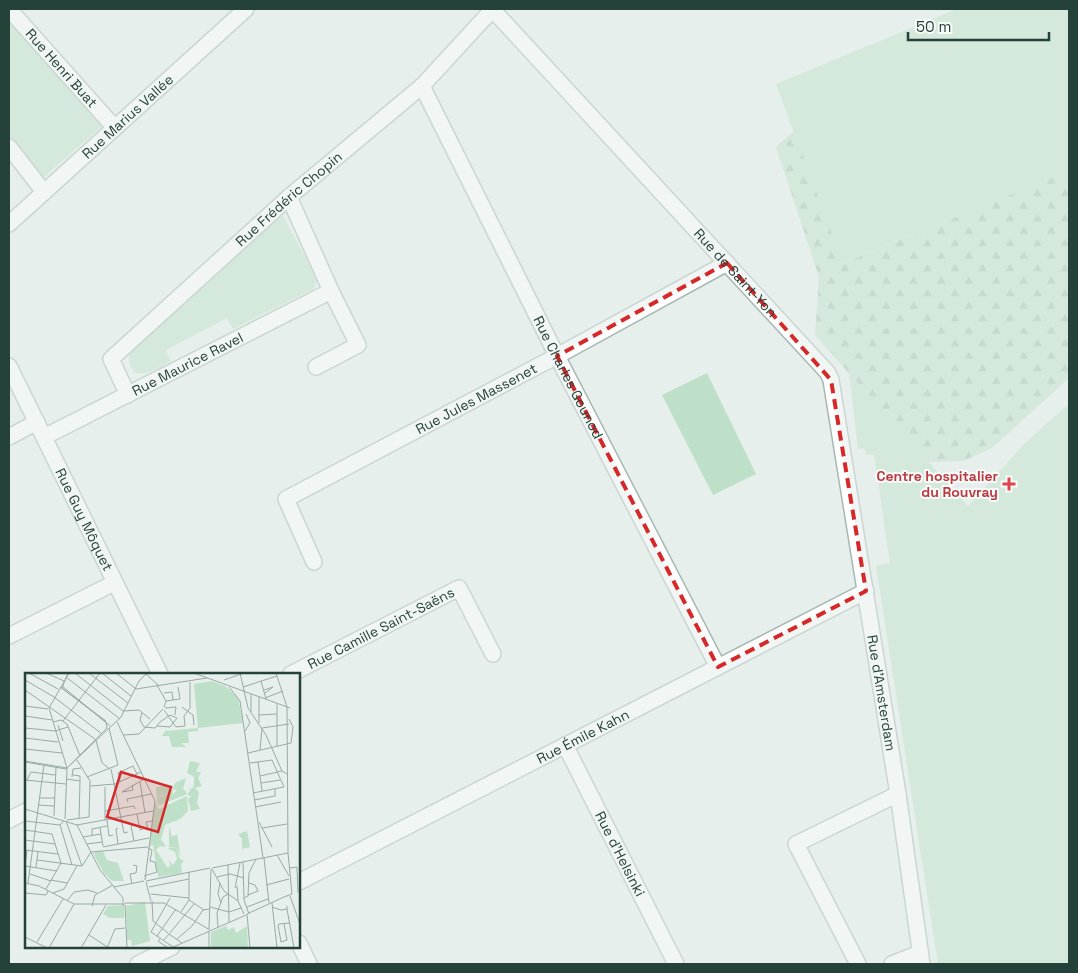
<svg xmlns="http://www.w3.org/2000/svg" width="1078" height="973" viewBox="0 0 1078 973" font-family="'Space Grotesk',sans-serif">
<defs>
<pattern id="forest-firs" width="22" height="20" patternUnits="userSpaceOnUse" patternTransform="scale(1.25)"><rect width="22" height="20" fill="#bfe0c8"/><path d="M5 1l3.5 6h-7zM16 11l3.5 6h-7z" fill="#a4c1ad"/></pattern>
</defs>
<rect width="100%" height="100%" fill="#e6efeb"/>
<!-- grass -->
<path fill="#bfe0c8" d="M957 9H1069V171L842 263 776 84Z
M9 18 103 125 43 178 9 135Z
M283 216 317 279V282L313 289 233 329 227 318 166 350 171 361C160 367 148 375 135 373L130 365 129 354 277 219Z
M707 373 756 474 713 495 662 395Z
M849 373 968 506 1026 442 1069 404V964H938L876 566 890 563 874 455H866L864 448 858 449Z"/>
<!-- forest -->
<path fill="url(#forest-firs)" d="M794 131 843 263 1069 171V378L992 448 963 461 928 462 815 335 819 277 776 147Z"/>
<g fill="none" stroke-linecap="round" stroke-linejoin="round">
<defs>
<g id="street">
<path id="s1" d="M9 9 115 128"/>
<path id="s2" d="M492 9 828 373 831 380 898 794 922 964"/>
<path id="s3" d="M422 86 557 356 718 667"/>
<path d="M9 147 44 192"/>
<path id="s4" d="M9 224 246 9"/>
<path id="s5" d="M9 366 160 674"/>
<path d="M316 367 358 345 331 291"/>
<path id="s6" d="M128 395 111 359 289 197 422 86 492 10"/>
<path d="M9 437 37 422"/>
<path id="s7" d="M44 437 331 291 289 197"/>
<path id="s8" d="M314 562 286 499 557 356 727 263"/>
<path d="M9 636 114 583"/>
<path id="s9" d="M291 674 459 588 493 654"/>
<path id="s10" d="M565 745 676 964"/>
<path d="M9 820 26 811"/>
<path id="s11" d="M299 882 866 591"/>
<path d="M299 943 309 964"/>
<path d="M138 964 172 947"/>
<path d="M858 964 796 844 898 794"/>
<path d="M892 964 920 953"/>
</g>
</defs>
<!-- street casing -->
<use href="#street" stroke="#a8b8b2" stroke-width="18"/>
<!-- street -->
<use href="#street" stroke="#fff" stroke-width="15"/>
</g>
<!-- marked area -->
<path d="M0 0H1078V973H0ZM727 263 831 380 866 591 718 667 557 356Z" fill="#e6efeb" fill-opacity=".55" fill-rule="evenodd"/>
<path fill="none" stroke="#d62828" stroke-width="4" stroke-dasharray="10 6" stroke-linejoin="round" d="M727 263 831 380 866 591 718 667 557 356Z"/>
<!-- markers -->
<path fill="#e0444e" stroke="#f7fbf9" stroke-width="2" d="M1006.5 476.5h5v5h5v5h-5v5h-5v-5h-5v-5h5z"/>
<g text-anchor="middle" stroke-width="4" stroke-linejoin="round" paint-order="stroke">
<!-- street labels -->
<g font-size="14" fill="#24423a" stroke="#f7fbf9">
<text dy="5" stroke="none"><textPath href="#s1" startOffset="79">Rue Henri Buat</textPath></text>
<text dy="5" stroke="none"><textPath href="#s4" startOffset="160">Rue Marius Vallée</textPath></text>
<text dy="5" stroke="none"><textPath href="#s6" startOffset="279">Rue Frédéric Chopin</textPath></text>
<text dy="5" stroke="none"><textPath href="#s2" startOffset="359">Rue de Saint-Yon</textPath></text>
<text dy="5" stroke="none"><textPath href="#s7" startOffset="161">Rue Maurice Ravel</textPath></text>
<text dy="5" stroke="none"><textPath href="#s3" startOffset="326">Rue Charles Gounod</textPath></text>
<text dy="5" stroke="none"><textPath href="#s8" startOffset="284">Rue Jules Massenet</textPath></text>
<text dy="5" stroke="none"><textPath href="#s5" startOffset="171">Rue Guy Môquet</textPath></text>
<text dy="5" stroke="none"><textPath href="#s9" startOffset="101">Rue Camille Saint-Saëns</textPath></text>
<text dy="5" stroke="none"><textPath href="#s2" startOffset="820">Rue d'Amsterdam</textPath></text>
<text dy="5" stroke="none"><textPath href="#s11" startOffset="319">Rue Émile Kahn</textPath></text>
<text dy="5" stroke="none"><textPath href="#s10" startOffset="122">Rue d'Helsinki</textPath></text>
</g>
<!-- health labels -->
<g font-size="14" font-weight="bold" fill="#be3a42" stroke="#f7fbf9" text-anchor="end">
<text x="998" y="481">Centre hospitalier<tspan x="998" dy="16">du Rouvray</tspan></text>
</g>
</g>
<!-- overview -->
<g transform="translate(25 673)">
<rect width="275" height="275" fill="#e6efeb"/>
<path d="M187 8 200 13 213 25 218 50 173 55 169 11ZM173 55V58L163 59 164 70H156L161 74H147L144 63H137L140 58ZM147 112 148 121 132 123 131 114ZM162 123 163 138 155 146 140 152 136 166 141 174 135 173 131 177 142 194 145 193 144 187 148 192 152 186 150 179 142 175 152 174 154 185 159 188 156 191 157 200 133 204 128 172 124 173 130 128 134 136ZM222 158 225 174 217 176V166L213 161ZM201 253 203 257 209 254 211 260 222 253 223 275H186V259Z" fill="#bfe0c8"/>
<path d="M165 88 175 90 171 99H176L173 105 177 113 170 115 174 119 172 130 175 136 166 138 163 126 166 123 162 122 166 116 161 117 168 115 169 111V104L162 100ZM161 105 158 116 162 120 160 122 133 133 130 117 132 123 148 121 152 117 148 116 150 110ZM144 153 147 164 152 161 156 185 152 174H144ZM120 229 125 268 107 273 106 267H102L101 233Z" fill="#bfe0c8"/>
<path d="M78 178 82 187 93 190 99 208H87L78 199 68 180Z" fill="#bfe0c8"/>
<path d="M99 232V245H85L78 241 83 233Z" fill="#bfe0c8"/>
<path fill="none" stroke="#98aaa4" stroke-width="1" d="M4 0 33 16M21 0 39 8M50 0 98 38 114 37 125 46M64 0 103 30M77 0 106 23M91 0 111 16 182 5M169 0 265 35M215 0 223 35 241 62 257 98 262 101M251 0 262 34M121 1 133 12M41 4 95 46M0 7 29 24 77 61M199 7 219 0M236 8 241 26M132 12 141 28 139 34M37 13 85 53M35 14 81 48M204 14 215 28 233 150M218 14 252 3M0 17 70 66M239 17 248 14 240 20M139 20 147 19 148 27M240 25 258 18M141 28 155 26 153 14M252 31V73M0 33 23 36M157 34 168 42 169 52M140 35 151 34 150 42M139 37 151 54 160 53 159 43 165 35V9M226 39V21M117 40 115 47 119 54M234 42 252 41M0 43 27 47M96 44 114 8 122 0M38 48 75 0M28 49 36 47 42 51 55 83M92 49 130 128 120 207M234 50V24M33 52 38 68M119 54 130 55 135 49 145 42 152 45 145 54 132 53M0 55 30 58 43 54M220 58 225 50 221 41M99 62 114 61 138 36M0 65 33 69M71 67 77 90 85 96M0 76 37 80M235 77 237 55 264 51M223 80 266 70 268 54 264 46M0 88 42 95M0 89 41 96 82 55 81 49 37 15 43 0M233 89 237 118M225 90 247 87 259 114M42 95 97 43M86 96 99 160 103 159M235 103 257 98M47 104 48 96 56 95M62 104 93 92 84 55M41 106 55 108V103L48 102M0 107 41 111M2 107 6 99 30 102M95 108 93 100 108 93 112 101M115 109 120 140M236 110 255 107M65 113 90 111 116 99M97 119 119 106M97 119 108 117 107 112M228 120 259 114M14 125H30M229 127 250 123V116M103 129 102 126 126 121M13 132 29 133M230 134 256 129M0 136 52 152 75 197 98 225V232L101 230M80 138 109 133 110 136M112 141 115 157 118 156M29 143 31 94M40 146 42 95 24 35 44 0M54 146 55 108M42 147 64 144 65 108 52 87M80 147V114M82 147 84 163 88 162M0 148 35 152 39 148M41 148 57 193M234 149 247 174M233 150 238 185M35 152 47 192M52 152 128 138M75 155 78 173M237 155 262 151M126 156H123L121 149 127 148M0 157 27 161 36 190M67 163V156L82 153M58 164 76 161M0 167 30 171M109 168 106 153 110 152M62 171 77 169M93 171 91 156 93 155M78 174 124 165M0 177 33 181M66 179 123 174M252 182 264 203M239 185 244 230M12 187 57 193M218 189 219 227 224 241M0 192 2 177M203 192 204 249M0 193 32 198M57 193 66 179M11 194 13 179M187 195 263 180M265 195 272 194 273 220M187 196 199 218 213 228 219 241M5 201 26 208M119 203 132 199 130 189 125 188 127 177 123 175M192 204 205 201 219 205M26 207 42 210M121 208 185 195M121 209 126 228M0 210 14 213 49 231H98M3 210 19 92M195 210 193 221 196 230M107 211 105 201 111 200 112 193 108 192M241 212 264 206M212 213 213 228M89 214 119 208M124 214 164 206M210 215 215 190M21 216 36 190M0 220 21 222 23 218M28 220 39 216 52 193M126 221 164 225M223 222 233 218 230 212 224 210M265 223 275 251M259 224 267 221 263 180 262 34M145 225 126 259 148 274M219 225 223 223 224 200 231 186M164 227 179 237M42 228 49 219 63 217 72 220M127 228 128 248 143 260M101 230H139L185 257M247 230 252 275M100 232 102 275M67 233 70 222 88 212M185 234 204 239 216 235M222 234 243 226M247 234 256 237 262 236V233M262 236 269 275M156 239 164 227V199M259 251 262 267 256 269 253 252 254 251 265 250M193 254 192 240 198 224 203 221M184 256 186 196M184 259V275M144 261 157 270M64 262 84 275M132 263 151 236M0 264 22 275M136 265 133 268 143 275M152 266 167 253 178 237 185 236M139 267 169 231M12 269 38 226M24 275 49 231M56 275 81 232M82 275 90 256 100 255M146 275 221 242M225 275 222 241 259 224"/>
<path fill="#d62828" fill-opacity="0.15" stroke="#d62828" stroke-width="2.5" d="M96 99 146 114 133 159 82 144Z"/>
<rect width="275" height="275" fill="none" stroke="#24423a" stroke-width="2.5"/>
</g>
<!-- border -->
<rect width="1078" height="973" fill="none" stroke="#24423a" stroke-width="20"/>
<!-- scale -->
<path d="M908 32v8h141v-8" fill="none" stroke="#24423a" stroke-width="2.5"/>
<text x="916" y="32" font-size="15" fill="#24423a" stroke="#f7fbf9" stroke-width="4" paint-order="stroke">50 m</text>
</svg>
